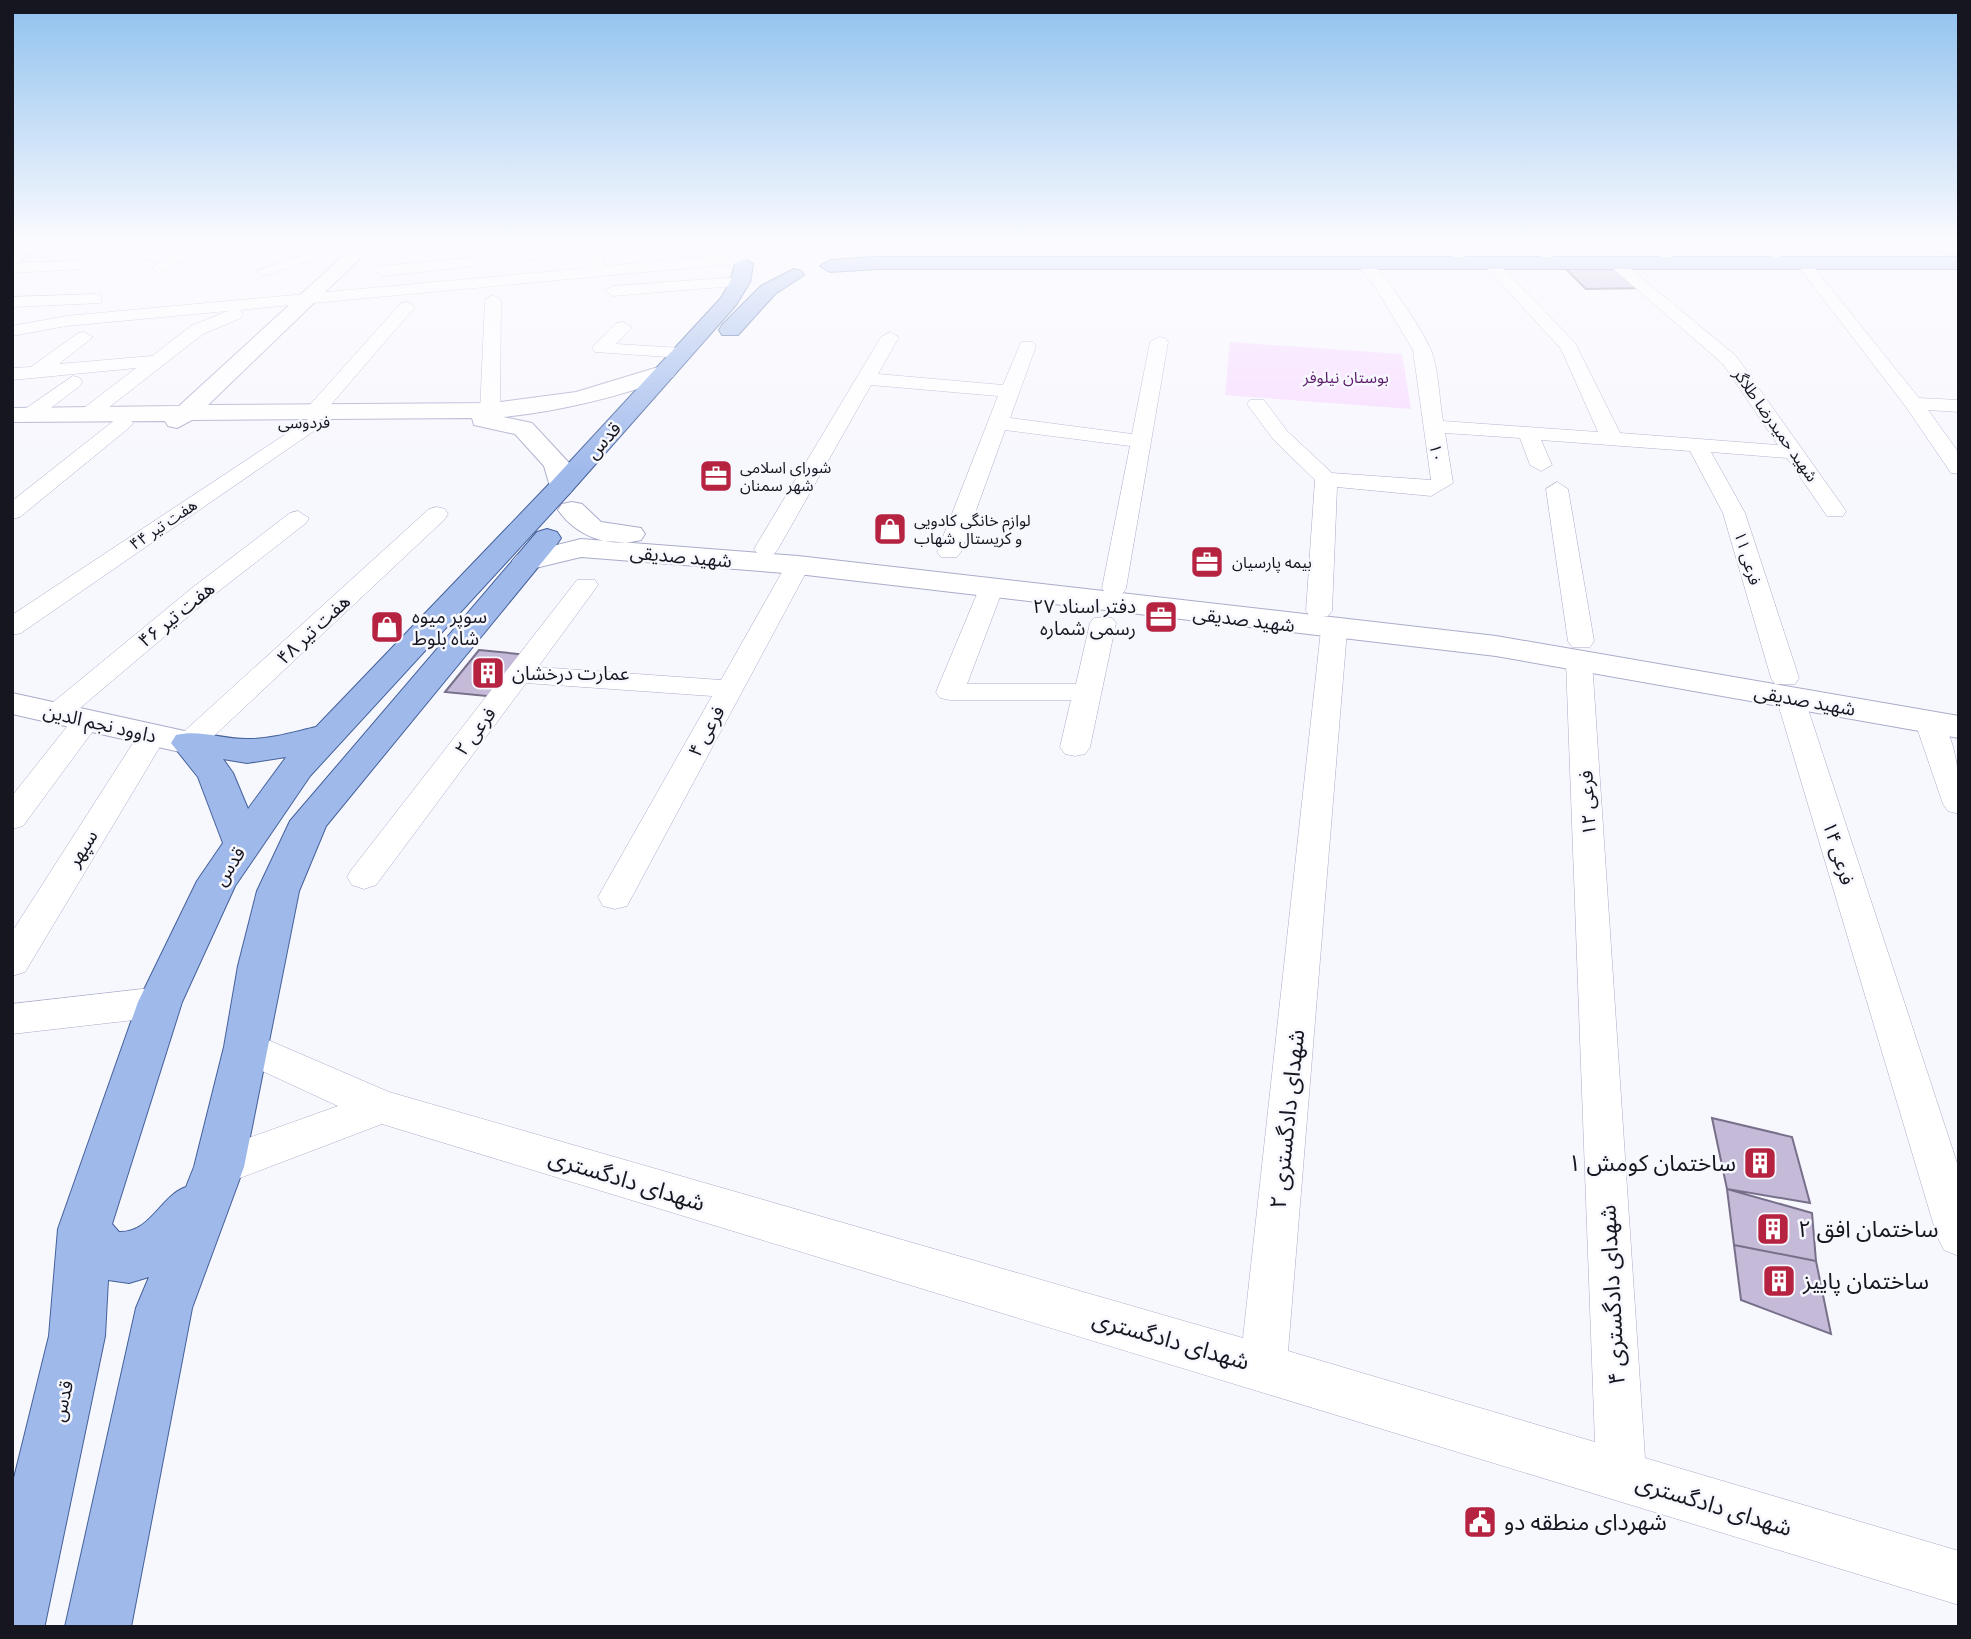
<svg xmlns="http://www.w3.org/2000/svg" width="1971" height="1639" viewBox="0 0 1971 1639" font-family="'Roboto Condensed','Noto Sans Arabic',sans-serif">
<rect width="100%" height="100%" fill="#f7f7fe"/>
<!-- green -->
<path fill="#f8dbff" d="M1230 342 1402 354 1411 409 1225 395Z"/>
<!-- building -->
<path fill="#c5bbd9" stroke="#786f8a" stroke-width="2" d="M1561 264H1614L1642 288 1586 289Z
M479 650 529 655 497 697 445 692Z
M1712 1118 1792 1137 1810 1203 1727 1189Z
M1727 1189 1812 1213 1816 1261 1734 1245Z
M1734 1245 1816 1261 1831 1334 1741 1300Z"/>
<g fill="none" stroke-linecap="round" stroke-linejoin="round">
<defs>
<path id="street" d="M252 243H271L257 251 252 249Z
M339 243H360L270 274 264 276 256 271Z
M524 243H538L542 257 539 260H529Z
M592 243H606L604 266 741 253 749 258 741 263 239 310 243 314 241 318 203 334 94 419 87 421 77 415 80 411 136 368 12 380V368L31 367 78 333 84 332 93 337 59 364 152 356 191 326 228 311 66 326 12 336V326L66 316 588 268Z
M1442 243H1457L1467 255 1459 260 1454 258Z
M1528 243H1543L1555 254 1552 257H1542Z
M1637 243H1655L1674 254 1671 257H1661Z
M1746 243H1764L1784 254 1781 257H1771Z
M143 250 180 252 188 257 160 273 152 268 162 261 138 258V252Z
M469 258 474 260V266L382 276 374 271 382 266Z
M1364 258C1379 262 1425 334 1431 350 1439 371 1439 399 1443 421L1598 432 1561 349 1485 266 1482 263 1490 258 1495 260 1575 343 1620 433 1778 445 1723 364 1610 266V260H1620L1736 356 1846 511 1843 516H1827L1787 458 1711 452 1745 513 1799 678 1795 684H1775L1771 678 1723 513 1690 451 1541 440 1552 465 1541 471 1530 465 1520 438 1445 433 1453 483 1431 496 1337 487 1332 611 1328 616H1310L1306 611 1315 480 1273 439 1247 404 1250 400H1264L1287 431 1332 473 1431 480 1413 350 1377 290 1356 263Z
M1803 258 1808 260 1919 398 1959 400V412L1928 410 1959 453V474L1951 473 1906 407 1798 266 1795 263Z
M77 261 85 266 83 269 12 273V263Z
M740 277 746 279V285L613 296 605 291 613 286Z
M95 294 101 295V303L12 307V297Z
M493 295 501 300 500 412 490 418 480 412 485 300Z
M407 302 415 307 322 415 316 417 324 422 321 426 21 633 12 635V615L313 416 305 411 308 407 401 303Z
M623 322 632 327 616 344 682 348 691 353 682 358 595 352 592 348 595 344 617 323Z
M890 332 899 337 878 374 1003 385 1021 342H1033L1036 346 1010 418 1132 434 1150 342 1159 337 1165 338 1168 342 1126 588 1123 593H1105L1102 588 1130 446 1005 430 961 552 957 557H941L937 552 998 396 871 385 778 549 774 554H758L754 549 881 337Z
M73 376 80 378 82 382 80 386 36 419H22L19 415 22 411Z
M123 417 130 419 133 423 130 427 20 517 12 519V501L116 419Z
M1557 482 1568 489 1594 641 1590 647H1572L1568 641 1546 489Z
M437 507 445 509 448 514 445 519 199 750 189 752 179 750 174 743 179 736 429 509Z
M298 511 309 518 306 523 210 598 66 720 56 723 46 720 42 714 46 708 192 588 290 513Z
M798 558 807 560 810 565 627 906 615 909 603 906 598 897 712 696 526 683 376 885 364 889 352 885 347 877 352 869 577 580H595L598 585 538 667 721 680 786 565 789 560Z
M991 582 1000 584 1003 589 967 684H1076L1090 623 1094 618H1112L1116 623 1090 747 1085 754 1075 756 1065 754 1060 747 1071 700H950L940 698 936 692 979 589 982 584Z
M1334 622 1343 624 1347 630 1288 1351 1595 1442 1566 661 1569 655H1589L1592 661 1645 1458 1959 1551V1605L382 1124 219 1186 204 1180 198 1167 204 1154 338 1106 234 1058 228 1047 234 1036 247 1031 389 1092 1243 1338 1321 630 1325 624Z
M1790 689 1800 691 1804 697 1959 1169V1256L1944 1250 1937 1236 1776 697 1780 691Z
M87 711 97 714 101 720 23 826 12 829V796L77 714Z
M1929 713 1939 716C1959 746 1959 779 1959 814L1948 811 1943 804 1915 722 1919 716Z
M152 726 162 729 167 735 25 972 12 976V932L142 729Z
M160 987 173 992 178 1002 173 1012 160 1017 12 1034V1004Z"/>
<path id="secondary" d="M25 243H46L12 266V251Z
M357 243H376L208 405 492 403 576 392 665 365 676 372 673 377C617 397 562 411 503 417L532 423 570 464 574 487 570 493H552L544 466 515 434 474 425 472 418 192 420 177 428 168 426 165 421 12 422V408L179 406Z
M1914 243 1959 244V256L1917 247Z
M572 502 582 504 601 522 641 528 645 534 641 540C609 548 577 537 558 510L562 504Z
M581 539 798 556 1496 636 1959 716V738L1496 656 798 574 581 557 527 570 517 567 512 561 517 555Z
M12 693 189 732 202 735 207 743 202 751 189 754 12 714Z"/>
<path id="primary" d="M876 257H1959V269H876L830 272 820 266 830 260Z
M744 258 753 264 750 282 736 305 570 493 310 776 235 886 182 1002 112 1224 119 1232C151 1233 160 1196 186 1187L194 1167 224 1047 238 966 257 891 290 821 537 532 547 529 557 532 561 538 557 544 326 826 299 891 244 1167 192 1308 131 1627H65L136 1308 149 1277 129 1283 108 1280 105 1336 45 1624 44 1627H12V1486L49 1336 58 1229 138 1002 197 881 223 843 198 777 171 743 176 735C201 729 224 740 249 739 272 739 294 732 316 727L552 481 721 298 730 282 735 264ZM286 757 284 760 248 809 233 773 223 759 247 763Z
M794 269 801 271 804 275 775 294 738 335H722L719 330 722 325 761 286Z"/>
</defs>
<!-- street casing -->
<use href="#street" stroke="#aaacca" stroke-width="1"/>
<!-- secondary casing -->
<use href="#secondary" stroke="#aaacca" stroke-width="2"/>
<!-- primary casing -->
<use href="#primary" stroke="#45619b" stroke-width="2"/>
<!-- street -->
<use href="#street" fill="#fff" fill-rule="evenodd"/>
<!-- secondary -->
<use href="#secondary" fill="#fff" fill-rule="evenodd"/>
<!-- primary -->
<use href="#primary" fill="#9fb9eb" fill-rule="evenodd"/>
</g>
<!-- sky -->
<linearGradient id="sky" x2="0" y2="1"><stop stop-color="#8fc1ee"/><stop offset="0.51" stop-color="#fbfbff"/><stop offset="1" stop-color="#fbfbff" stop-opacity="0"/></linearGradient>
<rect width="1971" height="472" fill="url(#sky)"/>
<!-- icons -->
<defs>
<symbol id="office-square" viewBox="-11 -11 22 22"><rect x="-9" y="-9" width="18" height="18" rx="4" fill="#b52341" stroke="#f7f7fe"/><path d="M-6-3h4V-5.5h4V-3h4V5H-6ZM-1-4.5V-3h2v-1.5ZM-6 0V1H6V0Z" fill="#fff"/></symbol>
<symbol id="shop-square" viewBox="-11 -11 22 22"><rect x="-9" y="-9" width="18" height="18" rx="4" fill="#b52341" stroke="#f7f7fe"/><path d="M-5-2.5h2.3a2.7 3.5 0 0 1 5.4 0H5L5.5 6h-11ZM-1.5-2.5h3a1.5 2.3 0 0 0-3 0Z" fill="#fff"/></symbol>
<symbol id="building-square" viewBox="-11 -11 22 22"><rect x="-9" y="-9" width="18" height="18" rx="4" fill="#b52341" stroke="#f7f7fe"/><path d="M-4-6H4V6H1V3H-1V6H-4ZM-2.5-4.3h1.7v1.8h-1.7ZM.8-4.3h1.7v1.8H.8ZM-2.5-1h1.7V.8h-1.7ZM.8-1h1.7V.8H.8Z" fill="#fff"/></symbol>
<symbol id="civic-square" viewBox="-11 -11 22 22"><rect x="-9" y="-9" width="18" height="18" rx="4" fill="#b52341" stroke="#f7f7fe"/><path d="M-.6-6.5H3V-4.5H.6V-3L4-1V1h2V6H-6V1h2V-1L-.6-3ZM-1.2 2.5V6h2.4V2.5Z" fill="#fff"/></symbol>
</defs>
<g fill-rule="evenodd">
<use href="#office-square" x="697" y="457" width="38" height="38"/>
<use href="#shop-square" x="871" y="510" width="38" height="38"/>
<use href="#office-square" x="1188" y="543" width="38" height="38"/>
<use href="#office-square" x="1142" y="598" width="38" height="38"/>
<use href="#shop-square" x="368" y="608" width="38" height="38"/>
<use href="#building-square" x="469" y="654" width="38" height="38"/>
<use href="#building-square" x="1741" y="1144" width="38" height="38"/>
<use href="#building-square" x="1754" y="1210" width="38" height="38"/>
<use href="#building-square" x="1760" y="1262" width="38" height="38"/>
<use href="#civic-square" x="1461" y="1503" width="38" height="38"/>
</g>
<g text-anchor="middle" stroke-width="5" stroke-linejoin="round" paint-order="stroke">
<!-- far-park labels -->
<g font-size="16" fill="#5e1e6d" stroke="#f7f7fe">
<text x="1346" y="383">بوستان نیلوفر</text>
</g>
<!-- far-street labels -->
<g font-size="16" fill="#161621" stroke="#f7f7fe">
<text transform="translate(304 422) rotate(-1)" y="6">فردوسی</text>
<text transform="translate(1776 425) rotate(55)" y="6">شهید حمیدرضا طلاگر</text>
<text transform="translate(1437 453) rotate(80)" y="6">۱۰</text>
<text transform="translate(163 524) rotate(-34)" y="6">هفت تیر ۴۴</text>
<text transform="translate(1748 558) rotate(73)" y="6">فرعی ۱۱</text>
</g>
<!-- far-poi labels -->
<g font-size="16" fill="#161621" stroke="#f7f7fe" text-anchor="start">
<text x="740" y="473">شورای اسلامی<tspan x="740" dy="18">شهر سمنان</tspan></text>
<text x="914" y="526">لوازم خانگی کادویی<tspan x="914" dy="18">و کریستال شهاب</tspan></text>
<text x="1232" y="568">بیمه پارسیان</text>
</g>
<!-- street labels -->
<g font-size="19" fill="#161621" stroke="#f7f7fe">
<text transform="translate(603 440) rotate(-48)" y="7">قدس</text>
<text transform="translate(681 556) rotate(5)" y="7">شهید صدیقی</text>
<text transform="translate(176 614) rotate(-39)" y="7">هفت تیر ۴۶</text>
<text transform="translate(1244 619) rotate(7)" y="7">شهید صدیقی</text>
<text transform="translate(313 629) rotate(-43)" y="7">هفت تیر ۴۸</text>
<text transform="translate(1805 700) rotate(10)" y="7">شهید صدیقی</text>
<text transform="translate(100 723) rotate(13)" y="7">داوود نجم الدین</text>
<text transform="translate(475 731) rotate(-53)" y="7">فرعی ۲</text>
<text transform="translate(706 731) rotate(-61)" y="7">فرعی ۴</text>
<text transform="translate(1587 803) rotate(-93)" y="7">فرعی ۱۲</text>
<text transform="translate(82 848) rotate(-58)" y="7">سپهر</text>
<text transform="translate(1839 853) rotate(73)" y="7">فرعی ۱۴</text>
<text transform="translate(229 866) rotate(-57)" y="7">قدس</text>
<text transform="translate(62 1401) rotate(-77)" y="7">قدس</text>
</g>
<!-- poi labels -->
<g font-size="19" fill="#161621" stroke="#f7f7fe" text-anchor="start">
<text x="1136" y="613" text-anchor="end">۲۷ دفتر اسناد<tspan x="1136" dy="22">رسمی شماره</tspan></text>
<text x="412" y="623">سوپر میوه<tspan x="412" dy="22">شاه بلوط</tspan></text>
<text x="512" y="680">عمارت درخشان</text>
</g>
<!-- near-street labels -->
<g font-size="23" fill="#161621" stroke="#f7f7fe">
<text transform="translate(1287 1119) rotate(-84)" y="8">شهدای دادگستری ۲</text>
<text transform="translate(627 1180) rotate(17)" y="8">شهدای دادگستری</text>
<text transform="translate(1612 1295) rotate(-93)" y="8">شهدای دادگستری ۴</text>
<text transform="translate(1171 1340) rotate(16)" y="8">شهدای دادگستری</text>
<text transform="translate(1714 1505) rotate(17)" y="8">شهدای دادگستری</text>
</g>
<!-- near-poi labels -->
<g font-size="23" fill="#161621" stroke="#f7f7fe" text-anchor="start">
<text x="1736" y="1171" text-anchor="end">ساختمان کومش ۱</text>
<text x="1798" y="1237">ساختمان افق ۲</text>
<text x="1803" y="1289">ساختمان پاییز</text>
<text x="1504" y="1530">شهردای منطقه دو</text>
</g>
</g>
<!-- border -->
<rect width="1971" height="1639" fill="none" stroke="#161621" stroke-width="28"/>
</svg>
